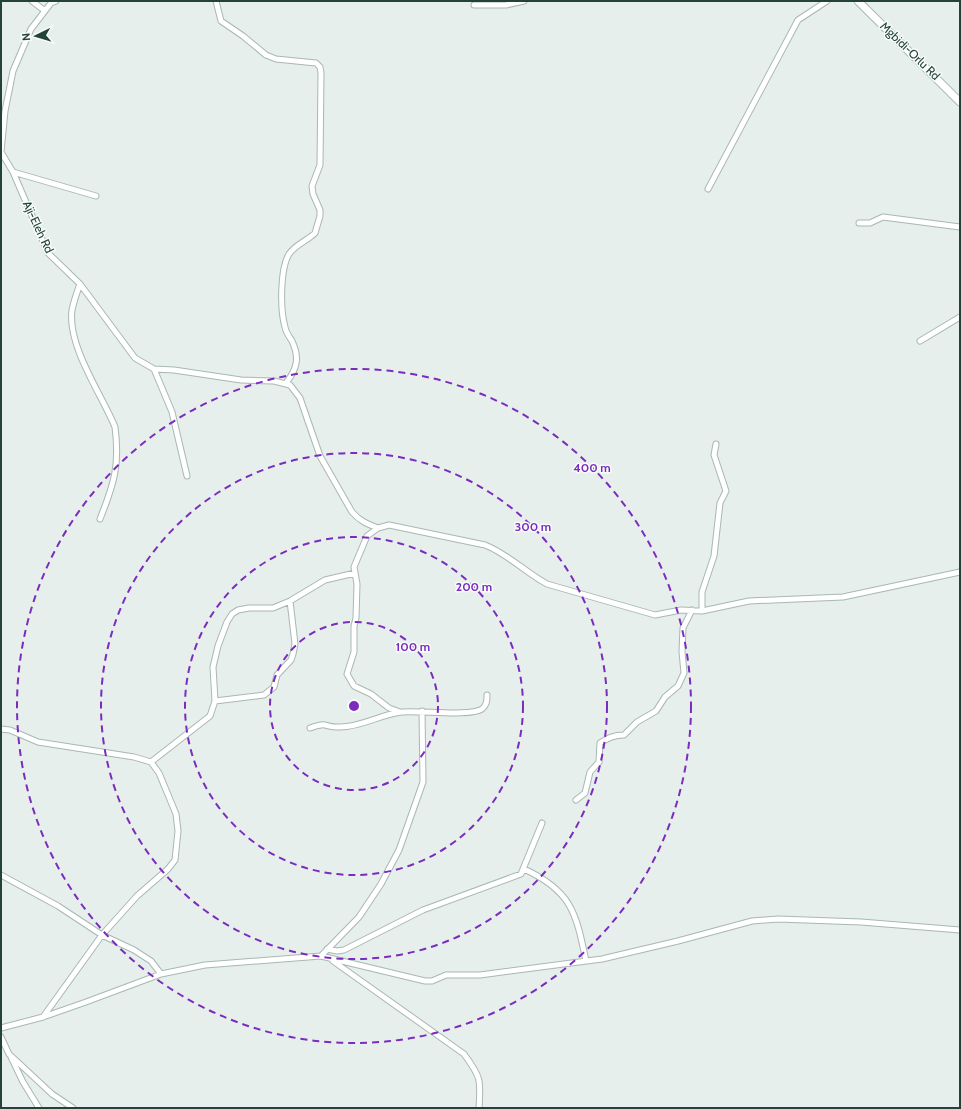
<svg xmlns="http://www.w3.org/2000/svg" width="961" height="1109" viewBox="0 0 961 1109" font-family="Cabin,sans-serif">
<rect width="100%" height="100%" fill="#e6efeb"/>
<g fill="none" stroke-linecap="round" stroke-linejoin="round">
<defs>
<path id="minor" d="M32 1 45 11
M56 1 51 3 31 29 13 71 5 111 1 152 13 172 48 253 80 284 135 358 154 369 172 412 187 476
M216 1 221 21 243 36 266 55 276 59 316 63 320 67 321 73 320 165 312 186 313 194 320 210V216L315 233C307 241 296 244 289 254 280 269 280 310 285 327 286 333 289 336 292 341 300 358 297 369 286 383
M474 5H506L524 1
M13 172 96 196
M708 189 798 20 827 1
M859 223H870L883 217 960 227
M80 284C77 292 74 301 72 310 67 346 102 395 115 427 120 465 114 484 100 519
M920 341 960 317
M154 369 174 370 241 380 274 381 290 385 300 398 320 456 352 512C360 521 367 524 378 528
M702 611V592L714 556 720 503 726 491 714 455 716 444
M215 701 264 695 274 687 277 675 291 660 293 654 295 644 290 601
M400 712 389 708 371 694 354 686 347 674 354 652V626L356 618 357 584 354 567 367 536 378 528 389 525 485 545C508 554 525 572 547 584L655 615 681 610 702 611 749 601 843 597 960 572
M310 728C328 721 325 728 340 727 362 727 381 714 402 712 419 710 470 717 482 709 487 705 487 700 487 695
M1 729 10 730 38 742 134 757 151 762 159 773 176 814 178 831 175 860 168 869 137 896 102 935 43 1017
M151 762 210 716 215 701 213 667 218 646 227 622 232 614 238 610 249 608H273L290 601 325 580 355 573
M576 800 585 793 590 772 599 762 600 743C608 738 614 735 624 735L637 722 656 711 665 697 678 686 684 673 682 652 683 628 692 610
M524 869C572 891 576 913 586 961
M1 875 58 906 102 935 134 950 151 961 161 974
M327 949 337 951 344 950 423 910 521 874 542 823
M321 956 359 917 381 884 399 850 423 782 422 711
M333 961 464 1054C481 1077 481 1080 479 1108
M1 1028 43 1017 86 1002 161 974 205 965 321 956 425 981H432L446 975H480L602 959 678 941 752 921 778 919 861 922 960 930
M1 1037 9 1054 52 1094 73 1108
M11 1057 23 1082 39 1108"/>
<path id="secondary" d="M858 1 960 102"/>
</defs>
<!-- minor casing -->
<use href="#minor" stroke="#a8b8b2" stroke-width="7"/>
<!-- secondary casing -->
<use href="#secondary" stroke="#a4bbb3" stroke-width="9"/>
<!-- minor -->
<use href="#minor" stroke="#fff" stroke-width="5"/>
<!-- secondary -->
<use href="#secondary" stroke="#fff" stroke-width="7"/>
</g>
<!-- distance rings -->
<g fill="none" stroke="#7b2cbf" stroke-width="2" stroke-dasharray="7 5">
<circle cx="354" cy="706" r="84"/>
<circle cx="354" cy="706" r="169"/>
<circle cx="354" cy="706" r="253"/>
<circle cx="354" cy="706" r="337"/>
</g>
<g text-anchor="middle" stroke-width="3" stroke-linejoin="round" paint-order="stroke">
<!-- street labels -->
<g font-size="12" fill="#24423a" stroke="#f7fbf9">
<text transform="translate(910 51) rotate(44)" y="4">Mgbidi-Orlu Rd</text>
<text transform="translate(38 227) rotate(65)" y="4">Aji-Eleh Rd</text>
</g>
</g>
<circle cx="354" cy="706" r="6" fill="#7b2cbf" stroke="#f7fbf9" stroke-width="2"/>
<g font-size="12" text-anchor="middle" font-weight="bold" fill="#7b2cbf" stroke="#f7fbf9" stroke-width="3" stroke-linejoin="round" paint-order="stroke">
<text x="592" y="472">400 m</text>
<text x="533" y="531">300 m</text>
<text x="474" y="591">200 m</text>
<text x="413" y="651">100 m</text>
</g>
<!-- border -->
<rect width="961" height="1109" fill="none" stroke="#24423a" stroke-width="4"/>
<!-- north arrow -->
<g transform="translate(36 36) rotate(265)" stroke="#f7fbf9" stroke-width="3" paint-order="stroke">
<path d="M0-3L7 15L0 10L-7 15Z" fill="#24423a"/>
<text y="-6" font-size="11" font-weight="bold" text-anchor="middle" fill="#24423a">N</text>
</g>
</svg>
